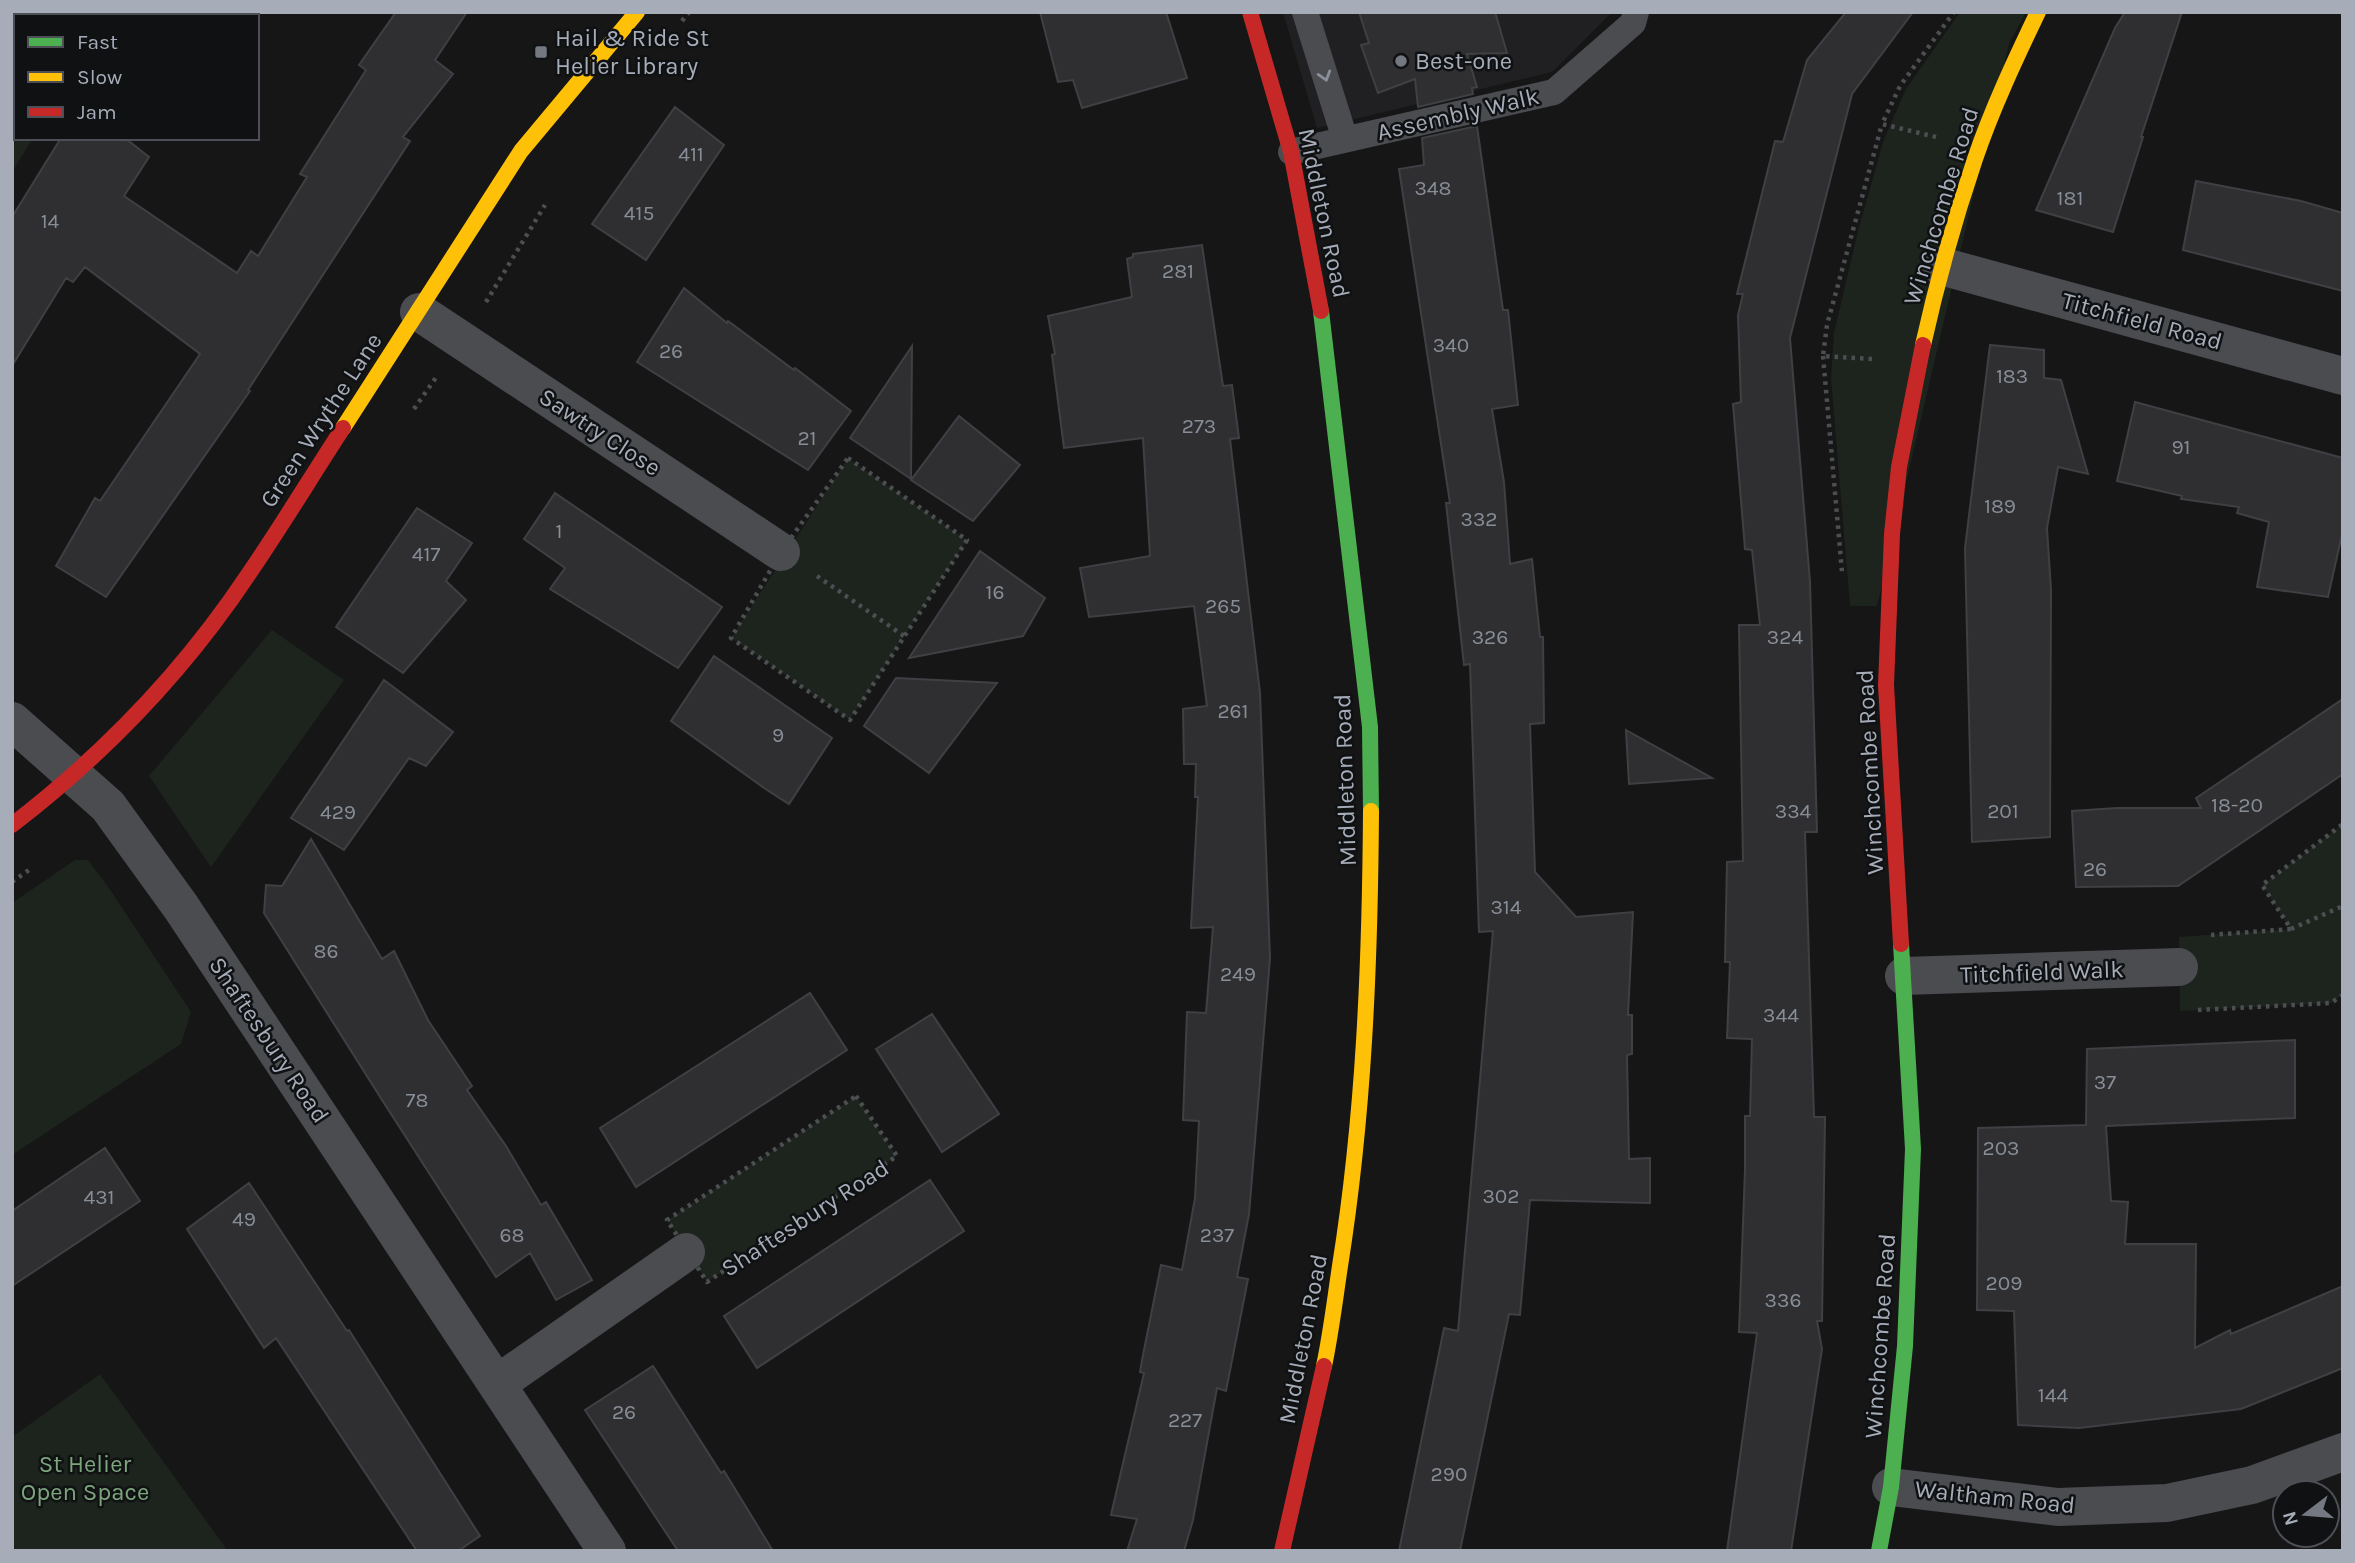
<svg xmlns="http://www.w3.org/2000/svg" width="2355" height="1563" viewBox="0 0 2355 1563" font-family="Karla,sans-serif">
<rect width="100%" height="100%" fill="#161617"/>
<!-- built -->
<path fill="#202023" d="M1283 12H1612L1552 72 1317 128Z"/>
<!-- green -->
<path fill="#1c241d" d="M12 12H47L53 16H16V138H33L12 172Z
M1960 12H2026L2009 44 1877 606H1850L1831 379 1834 333 1858 231 1884 139 1906 89Z
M848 458 967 540 850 720 731 638Z
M272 630 344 680 211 867 149 776Z
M2343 824V995L2331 1003 2180 1011 2179 937 2290 929 2262 885Z
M75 860H88L109 888 191 1012 181 1044 12 1155V903Z
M856 1096 897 1156 707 1282 667 1220Z
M100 1374 228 1551H12V1437Z"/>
<!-- building -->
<path fill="#2f2f31" stroke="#3f4043" stroke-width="2" d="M396 12H467L435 60 453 74 403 137 410 141 248 390 250 391 106 597 56 566 95 498 100 501 200 354 85 267 73 282 66 278 12 366V217L61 138H125L149 157 124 196 237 273 251 251 258 256 307 177 300 174 366 70 359 65Z
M1040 12H1166L1187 78 1082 108 1073 80 1058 82Z
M1359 12H1495L1507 53 1467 54 1477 87 1472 88 1473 94 1418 107 1415 79 1378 93 1361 45 1369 43Z
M1846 12H1913L1852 94 1790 338 1810 582 1817 832H1805L1814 1117H1825L1822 1321H1817L1822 1349 1791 1551H1727L1757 1333 1739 1332 1745 1169V1116H1750L1752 1039 1727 1038 1730 962H1725L1727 862 1743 861 1739 625H1760L1752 550 1745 549 1733 404 1741 402 1738 315 1743 294H1737L1775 141 1783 142 1807 60Z
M2125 12H2182L2141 137H2143L2113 232 2036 210 2115 28Z
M675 107 724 145 646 260 592 224Z
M1477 126 1503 310H1508L1518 405 1492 409 1504 482 1510 564 1532 559 1540 637H1543L1544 723 1530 724 1535 872 1576 917 1633 912 1628 1015H1632V1054L1627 1055 1629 1159 1650 1158V1203L1530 1200 1520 1315 1509 1314 1460 1551H1399L1444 1328 1458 1331 1493 931 1479 932 1470 664 1464 665 1446 503H1450L1399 169 1424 165 1422 138Z
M2196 181 2301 201 2343 213V291L2183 250Z
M1202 245 1223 386 1232 385 1239 438 1230 439 1260 693 1270 958 1249 1214 1237 1277 1248 1279 1226 1391 1217 1388 1193 1520 1184 1551H1127L1137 1519 1111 1515 1144 1373 1140 1372 1142 1360 1161 1265 1182 1270 1195 1198 1199 1121 1183 1120 1187 1012 1206 1013 1213 927 1191 928 1198 797H1195L1196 764H1184L1183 709 1207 706 1194 606 1089 617 1080 568 1150 556 1143 438 1064 448 1052 355 1055 354 1048 316 1132 297 1127 259 1133 257V254Z
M684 288 727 323 728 321 794 370 795 368 851 411 808 470 637 362Z
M1990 345 2044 350V378L2061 380 2088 474 2058 467 2047 528 2051 590 2050 837 1972 842 1965 548Z
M912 346 911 479 850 438Z
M2135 402 2343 458V530L2328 597 2257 587 2269 522 2237 513 2239 507 2181 499 2182 496 2117 481Z
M959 416 1020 465 973 521 911 480Z
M555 493 722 607 678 668 550 589 565 568 524 539Z
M417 508 472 543 446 581 466 600 403 673 336 627Z
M980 551 1045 598 1023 636 909 658Z
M714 656 832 738 789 804 764 788 671 721Z
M896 678 997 683 929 773 864 726Z
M384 680 453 732 426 766 409 758 344 850 291 818Z
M2343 699V774L2178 886 2076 887 2072 811 2117 808H2201L2196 798Z
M1626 730 1712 778 1629 784Z
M311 839 382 959 394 951 428 1020 472 1086 467 1090 506 1146 541 1205 546 1202 592 1280 556 1300 530 1253 496 1277 382 1100 264 913 266 885 282 886Z
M810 993 847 1050 636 1187 600 1128Z
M932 1014 999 1114 942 1152 876 1049Z
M2295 1040V1118L2106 1126 2111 1201 2128 1202 2125 1244H2196L2195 1348 2230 1330 2231 1334 2343 1286V1368L2241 1409 2079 1428 2018 1425 2014 1311 1977 1310 1978 1128 2086 1125 2087 1049Z
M105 1148 140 1201 12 1286V1211Z
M930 1180 964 1231 757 1368 724 1316Z
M249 1183 347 1331 349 1330 480 1536 458 1551H417L276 1338 264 1348 187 1229Z
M653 1366 721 1473 724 1471 773 1551H678L585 1410Z"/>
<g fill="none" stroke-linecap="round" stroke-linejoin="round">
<!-- path -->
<path stroke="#4c4e51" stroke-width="4.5" stroke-dasharray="3.5 5" stroke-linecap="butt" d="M682 21 689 12
M1936 137 1882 124 1900 86 1954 12
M486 302 545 205
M1823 356 1842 572
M1872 359 1823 356 1827 325 1882 124
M414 409 437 376
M848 458 967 540 850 720 731 638 781 552Z
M817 576 904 636
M12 882 29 870
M2291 929 2343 906
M2211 935 2291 929 2262 885 2343 824
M2198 1010 2331 1003 2343 995
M856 1096 897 1156 707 1282 667 1220Z"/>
<!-- lane -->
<path stroke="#4a4c50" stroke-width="26" d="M1305 12 1345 139
M1291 152 1554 92 1633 23 1636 12"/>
<!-- street -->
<path stroke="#4a4c50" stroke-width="38" d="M1941 266 2343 376
M419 312 781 552
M12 721 108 806 181 907 607 1551
M1904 976 2179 967
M497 1384 686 1252
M1891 1487 2058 1507 2167 1503 2252 1485 2343 1452"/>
<!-- fast -->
<path stroke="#4caf50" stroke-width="16" d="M1321 311 1370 727 1371 811
M1879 1551 1891 1487 1905 1346 1913 1149 1901 944"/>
<!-- slow -->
<path stroke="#ffc107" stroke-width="16" d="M1923 345C1937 282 1954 221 1975 159 1992 109 2015 60 2038 12
M343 428 521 151 637 12
M1324 1366C1331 1333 1335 1299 1340 1266 1364 1115 1370 964 1371 811"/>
<!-- jam -->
<path stroke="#c62828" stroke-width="16" d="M1250 12 1291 152 1321 311
M12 825C103 755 184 671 248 575 281 527 311 477 343 428
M1901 944 1886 685 1892 534 1899 467 1923 345
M1282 1551 1324 1366"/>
</g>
<!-- one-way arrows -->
<defs><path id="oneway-chevron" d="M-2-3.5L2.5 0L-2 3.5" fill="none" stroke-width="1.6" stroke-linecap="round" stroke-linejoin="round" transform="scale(1.75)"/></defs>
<use stroke="#8a909a" href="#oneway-chevron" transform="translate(1325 76) rotate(73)"/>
<!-- markers -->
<g fill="#747880" stroke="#101113" stroke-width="2.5">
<rect x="534" y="45" width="14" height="14" rx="3.5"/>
<circle cx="1401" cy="61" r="7"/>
</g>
<g text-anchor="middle" stroke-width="5" stroke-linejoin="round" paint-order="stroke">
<!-- number labels -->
<g font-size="21" fill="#888e97">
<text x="691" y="161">411</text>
<text x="1433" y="195">348</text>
<text x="2070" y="205">181</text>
<text x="639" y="220">415</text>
<text x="50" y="228">14</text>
<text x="1178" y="278">281</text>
<text x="1451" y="352">340</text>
<text x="671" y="358">26</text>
<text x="2012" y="383">183</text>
<text x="1199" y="433">273</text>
<text x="807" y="445">21</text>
<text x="2181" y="454">91</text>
<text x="2000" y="513">189</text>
<text x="1479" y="526">332</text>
<text x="559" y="538">1</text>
<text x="426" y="561">417</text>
<text x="995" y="599">16</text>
<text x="1223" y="613">265</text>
<text x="1490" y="644">326</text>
<text x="1785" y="644">324</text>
<text x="1233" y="718">261</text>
<text x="778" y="742">9</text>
<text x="2237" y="812">18-20</text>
<text x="1793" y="818">334</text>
<text x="2003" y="818">201</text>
<text x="338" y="819">429</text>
<text x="2095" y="876">26</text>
<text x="1506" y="914">314</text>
<text x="326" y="958">86</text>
<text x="1238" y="981">249</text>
<text x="1781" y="1022">344</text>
<text x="2105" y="1089">37</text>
<text x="417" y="1107">78</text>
<text x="2001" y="1155">203</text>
<text x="1501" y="1203">302</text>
<text x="99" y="1204">431</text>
<text x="244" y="1226">49</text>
<text x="512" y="1242">68</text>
<text x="1217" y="1242">237</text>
<text x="2004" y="1290">209</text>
<text x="1783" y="1307">336</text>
<text x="2053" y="1402">144</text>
<text x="624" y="1419">26</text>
<text x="1185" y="1427">227</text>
<text x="1449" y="1481">290</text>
</g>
<!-- poi labels -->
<g font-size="24" fill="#a6adb9" stroke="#101113" text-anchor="start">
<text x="555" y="46">Hail &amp; Ride St<tspan x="555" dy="28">Helier Library</tspan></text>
<text x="1415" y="69">Best-one</text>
</g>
<!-- street labels -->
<g font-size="24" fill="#a6adb9" stroke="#101113">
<text transform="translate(1458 114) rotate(-13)" y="8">Assembly Walk</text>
<text transform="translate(1941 206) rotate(-73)" y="8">Winchcombe Road</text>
<text transform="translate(1324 213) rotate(78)" y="8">Middleton Road</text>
<text transform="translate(2142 321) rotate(15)" y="8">Titchfield Road</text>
<text transform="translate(321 420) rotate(-57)" y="8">Green Wrythe Lane</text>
<text transform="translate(600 432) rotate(33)" y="8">Sawtry Close</text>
<text transform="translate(1870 772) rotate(-93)" y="8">Winchcombe Road</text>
<text transform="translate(1345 780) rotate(-92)" y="8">Middleton Road</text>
<text transform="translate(2042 972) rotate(-2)" y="8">Titchfield Walk</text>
<text transform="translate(269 1040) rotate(56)" y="8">Shaftesbury Road</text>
<text transform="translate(805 1218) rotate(-33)" y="8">Shaftesbury Road</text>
<text transform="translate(1880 1336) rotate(-86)" y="8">Winchcombe Road</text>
<text transform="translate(1303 1339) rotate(-79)" y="8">Middleton Road</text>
<text transform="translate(1995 1497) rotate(6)" y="8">Waltham Road</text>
</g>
<!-- park labels -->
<g font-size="24" fill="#7ca57c" stroke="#101113">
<text x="85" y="1472">St Helier<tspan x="85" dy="28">Open Space</tspan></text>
</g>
</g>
<!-- border -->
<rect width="2355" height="1563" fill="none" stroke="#a6adb9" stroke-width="28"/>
<!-- legend -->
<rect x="14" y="14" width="245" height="126" fill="#101113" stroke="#4c4f55" stroke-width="2"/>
<rect x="28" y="37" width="35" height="10" fill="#4caf50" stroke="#4c4f55" stroke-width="2"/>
<text x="77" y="49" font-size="21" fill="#a6adb9">Fast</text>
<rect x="28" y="72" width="35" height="10" fill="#ffc107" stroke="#4c4f55" stroke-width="2"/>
<text x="77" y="84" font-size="21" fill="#a6adb9">Slow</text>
<rect x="28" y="107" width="35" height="10" fill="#c62828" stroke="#4c4f55" stroke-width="2"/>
<text x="77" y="119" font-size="21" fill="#a6adb9">Jam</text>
<!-- north arrow -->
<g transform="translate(2306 1514) rotate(254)"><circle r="33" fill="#101113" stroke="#4c4f55" stroke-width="2"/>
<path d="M0-5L12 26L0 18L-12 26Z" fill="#747880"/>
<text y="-10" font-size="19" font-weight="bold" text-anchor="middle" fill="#a6adb9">N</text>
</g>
</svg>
